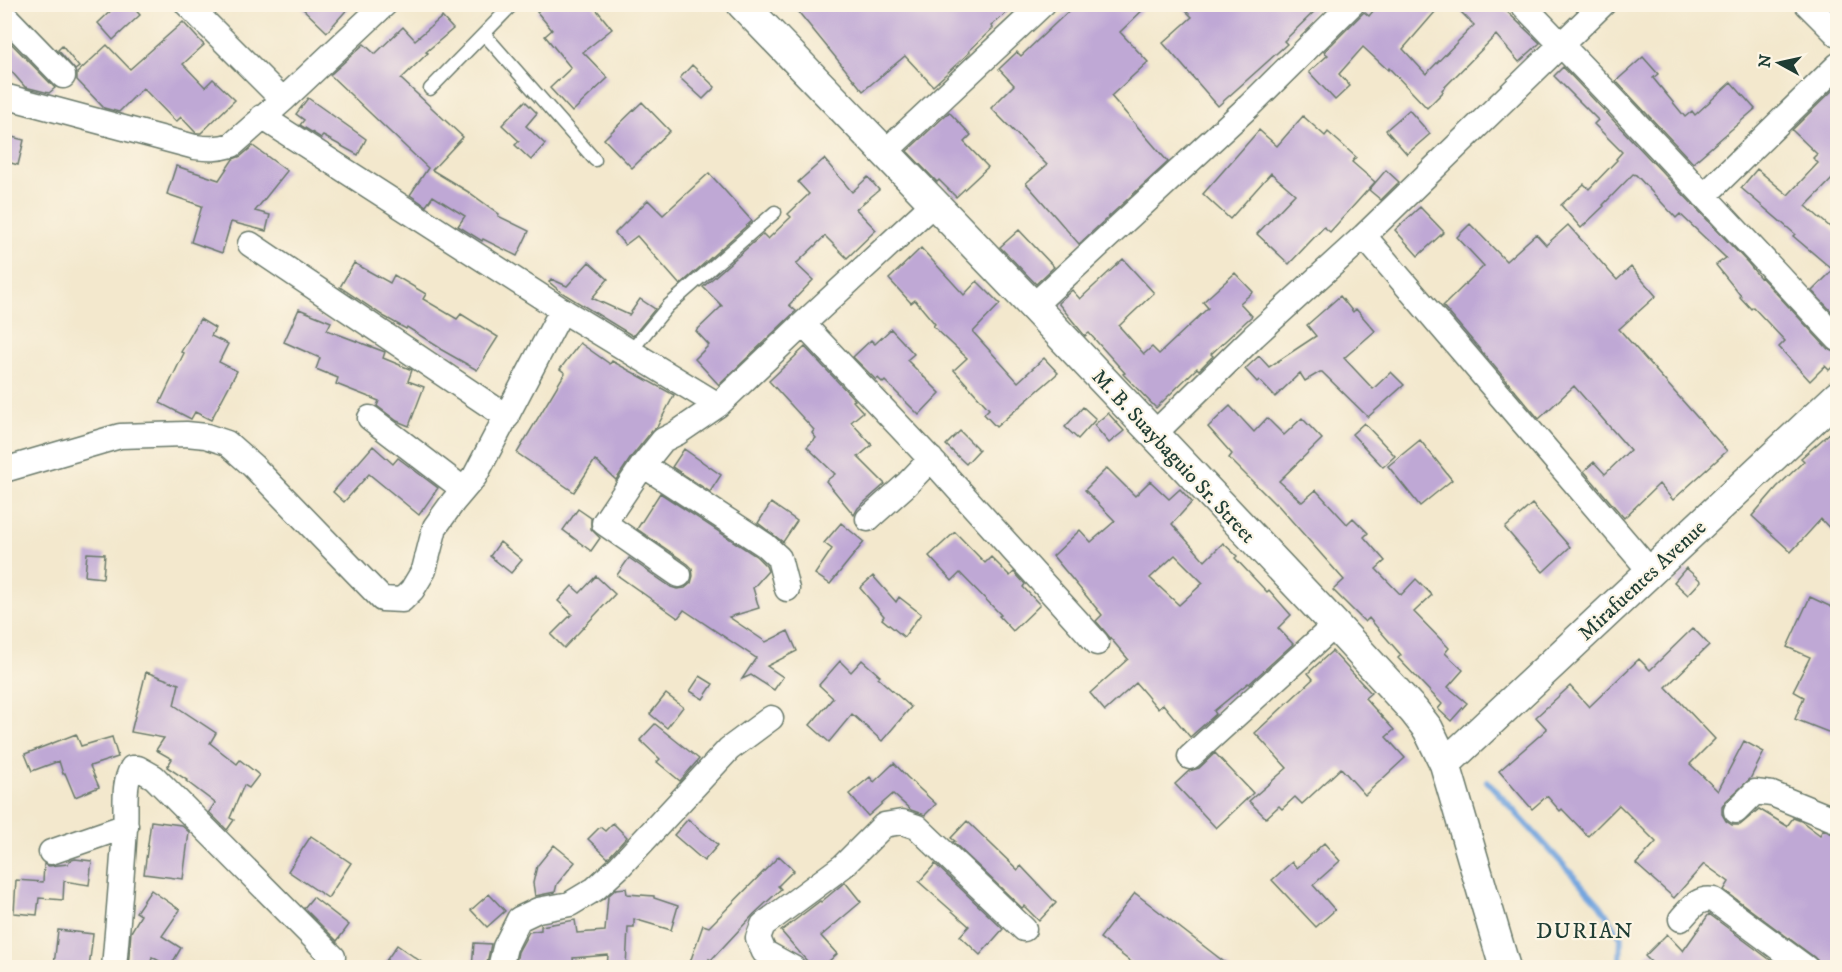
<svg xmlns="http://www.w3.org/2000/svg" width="1842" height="972" viewBox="0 0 1842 972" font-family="'IM FELL DW Pica',serif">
<rect width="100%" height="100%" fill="#fcf5e5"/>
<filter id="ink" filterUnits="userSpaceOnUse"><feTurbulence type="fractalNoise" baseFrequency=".0167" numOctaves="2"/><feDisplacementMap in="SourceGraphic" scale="12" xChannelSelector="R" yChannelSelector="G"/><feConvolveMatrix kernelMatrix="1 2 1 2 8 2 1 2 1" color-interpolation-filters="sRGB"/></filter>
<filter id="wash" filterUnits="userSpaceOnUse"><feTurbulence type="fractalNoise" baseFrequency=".008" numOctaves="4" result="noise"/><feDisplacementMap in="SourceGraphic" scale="24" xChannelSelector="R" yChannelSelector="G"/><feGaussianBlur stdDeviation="1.35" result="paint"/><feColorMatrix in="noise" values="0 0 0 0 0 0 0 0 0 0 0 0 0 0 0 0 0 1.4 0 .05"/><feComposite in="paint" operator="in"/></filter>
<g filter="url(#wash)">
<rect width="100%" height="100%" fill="#f3e8cd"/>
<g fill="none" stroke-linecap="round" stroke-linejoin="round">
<!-- stream -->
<path stroke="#73a5de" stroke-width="6" d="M1487 781 1600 905 1621 937 1620 968"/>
</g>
<g id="blocks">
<!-- building -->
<path fill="#bfa8d5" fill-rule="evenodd" d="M118 4H130L140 15 113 40 98 23Z
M298 4H352L327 32Z
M546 4H592L612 29 583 52 608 78 572 112 550 88 571 68 545 36 552 30 537 12Z
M792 4H1017L991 26 993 28 969 51 970 52 933 86 905 56 863 91Z
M1076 4H1149L1120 32 1148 62 1111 96 1168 162 1079 244 1026 183 1047 165 991 108 1014 85 999 69 1017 52 1021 56Z
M1179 4H1322L1284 41 1287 44 1218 106 1163 43 1192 17Z
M1379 4H1442L1403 49 1426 74 1474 25 1453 4H1499L1540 43 1519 62 1496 35 1442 90 1443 92 1427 108 1389 68 1388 70 1363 47 1339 74 1350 86 1335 100 1309 72 1328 55 1324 52 1364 12 1369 16Z
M442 17 453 29 426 52 428 53 401 79 463 137 432 170 470 193 499 214 498 216 529 231 517 256 483 239 482 241 458 226 465 216 433 196 426 206 410 195 428 168 330 75 364 44 375 54 403 27 415 40Z
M183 22 204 45 183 64 205 87 213 79 235 100 201 133H196L181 117 176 122 143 88 119 112 104 108 77 80V73L107 45 130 69Z
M4 36 55 88 49 93 25 87 4 63Z
M62 46 79 67 75 70 58 50Z
M1643 57 1658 74 1653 78 1685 117 1692 111 1695 115 1731 82 1755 109 1693 163 1616 81Z
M692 65 715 87 703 99 680 78Z
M1563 67 1748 263 1760 278 1761 277 1828 349 1838 353V362L1829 370 1825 366 1810 381 1779 347 1785 341 1753 307 1751 309 1740 297 1741 296 1716 265 1726 258 1680 214 1676 218 1636 175 1633 174 1603 205 1604 206 1581 228 1561 205 1584 184 1589 189 1617 160 1616 159 1622 152 1594 124 1598 120 1554 76Z
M1838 85V173L1806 206 1838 234V318L1812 291 1833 270 1793 236 1795 234 1741 188 1757 169 1788 195 1818 163 1813 158 1817 154 1792 130Z
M308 98 366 139 358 155 323 136 321 138 300 125 304 120 296 114Z
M525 101 537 113 526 126 545 144 531 160 515 145 519 141 502 125Z
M642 102 670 131 632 168 604 139Z
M1409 110 1430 134 1407 154 1386 130Z
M949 112 971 135 964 142 988 167 956 197 939 180 937 182 907 151Z
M1303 116 1325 136 1328 132 1356 157 1352 162 1375 182 1330 232 1324 227 1289 264 1257 234 1295 194 1271 173 1230 219 1203 194 1259 130 1277 146Z
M4 135 24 140 18 165 4 161Z
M253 146 287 171 255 211 270 215 266 231 231 222 222 253 191 242 202 206 167 194 176 166 219 180 233 159 241 156Z
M824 159 852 192 868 177 879 190 856 209 876 230 847 258 825 236 796 264 813 280 789 305 796 311 719 385 695 359 709 345 696 331 722 306 703 287 763 234 768 239 791 217 788 214 809 194 798 182Z
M1386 170 1399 182 1381 200 1369 190Z
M709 173 752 221 680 285 637 236 625 245 615 233 648 200 663 215Z
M1420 207 1444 232 1418 256 1395 230Z
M1470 224 1506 261 1536 234 1546 245 1568 225 1617 280 1631 267 1656 296 1619 329 1727 451 1673 500 1659 484 1624 518 1584 471 1594 462 1605 474 1630 450 1574 386 1539 419 1443 306 1484 266 1457 237Z
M1019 230 1054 267 1036 284 1000 247Z
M921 248 964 295 977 281 1000 304 973 332 1018 382 1044 358 1058 373 996 427 984 414 989 409 954 370 967 358 933 326 935 324 915 300 911 303 889 279Z
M1123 259 1154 293 1119 326 1144 354 1152 347 1159 354 1208 308 1203 302 1235 273 1253 292 1240 303 1252 316 1211 354 1213 356 1199 370 1197 368 1156 408 1123 374 1125 373 1089 333 1085 336 1058 303 1072 290 1080 299Z
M589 262 608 279 592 298 629 315 640 299 655 309 633 336 561 292 549 282 551 279 567 286Z
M354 263 390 283 394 275 426 294 423 299 457 319 461 314 498 337 477 370 440 349V348L407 327 406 329 385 317 340 287Z
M1340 296 1353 312 1356 309 1375 331 1344 358 1373 389 1391 372 1404 385 1368 417 1322 372H1320L1305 381 1300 373 1275 397 1259 380 1257 382 1245 369 1259 356 1269 367 1316 336 1307 325Z
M299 309 331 322 327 330 385 352 383 358 412 370 408 381 424 387 409 426 397 421 377 406 379 401 336 384 338 378 316 369 320 358 284 342Z
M200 319 215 328 211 336 228 344 219 362 237 371 211 420 195 412 191 419 160 403 184 353 181 352Z
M891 329 914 354 907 360 940 393 919 415 885 381 883 383 878 378 876 380 853 357 871 340 875 344Z
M580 343 610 364 612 361 674 395 657 427 652 431 632 456 616 480 595 460 574 492 517 453 565 373 560 369Z
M805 347 855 400 853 401 863 412 851 422 872 445 858 457 885 484 858 508 854 515 826 481 835 474 807 447 816 438 812 433 814 430 769 381Z
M1230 406 1254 432 1267 418 1284 435 1302 418 1322 439 1279 481 1302 502 1316 490 1347 524 1353 518 1368 533 1364 537 1385 561 1376 569 1401 595 1416 579 1432 595 1414 612 1449 648 1445 653 1463 670 1448 687 1467 703 1451 721 1438 709 1442 704 1398 658 1401 655 1369 618 1365 622 1333 590 1344 580 1276 503 1275 504 1229 458 1232 454 1208 427Z
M1083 407 1096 419 1078 439 1065 427Z
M1108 413 1124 431 1109 443 1094 425Z
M1364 423 1395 456 1383 467 1352 434Z
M1838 426V537L1821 519 1791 552 1752 516 1777 487 1804 461 1801 458Z
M960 431 979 450 966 464 946 445Z
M1420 440 1452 480 1420 506 1388 466Z
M373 446 393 464 398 458 438 488 419 515 369 474 344 502 333 492Z
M684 449 721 475 710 492 672 467Z
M1107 468 1135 496 1150 481 1169 499 1180 489 1192 502 1172 524 1205 561 1223 543 1237 556 1235 558 1267 592 1269 590 1291 615 1278 628 1293 644 1249 684 1248 683 1214 711 1216 714 1190 737 1163 704 1158 709 1136 683 1105 711 1090 693 1128 659 1096 621 1102 615 1053 556 1080 530 1091 542 1115 521 1085 490ZM1175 555 1203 583 1179 605 1150 578Z
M660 493 756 556 766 566 768 571 753 588 759 608 729 617 766 642 788 631 797 651 767 666 783 677 774 690 751 675 742 679 756 658 684 610 678 618 617 575 629 558 671 587 677 589 685 588 691 583 693 576 692 568 688 564 637 529Z
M771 503 797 521 783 542 758 523Z
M1532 504 1570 547 1543 572 1505 528Z
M578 509 591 518V529L600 538 591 551 563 530Z
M841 523 864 542 830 584 815 574 832 549 824 543Z
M955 532 985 563 991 557 1010 576 1014 572 1025 584 1023 587 1040 605 1013 631 999 616 1001 615 960 573 952 581 929 556Z
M500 542 522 560 511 573 490 556Z
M87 553 105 554 103 578 85 576Z
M1686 568 1701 581 1688 595 1674 582Z
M596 576 615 594 564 648 551 635 572 614 558 601 572 586 580 593Z
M873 576 896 602 899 597 921 614 904 637 882 619 884 616 860 588Z
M1810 597 1838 610V736L1795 719 1804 697 1793 691 1810 657 1787 647Z
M1693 628 1709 645 1666 687 1715 739 1690 764 1718 791 1744 741 1764 752 1750 779 1726 801 1722 807V814L1726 821 1732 825H1740L1759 809 1787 826 1793 818 1801 821 1820 835 1823 830 1838 836V968H1820L1819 962 1814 957 1724 890 1729 882 1704 864 1674 898 1636 864 1656 842 1619 805 1588 836 1562 809 1560 811 1547 796 1532 809 1499 771 1547 729 1536 717 1570 686 1589 707 1639 659 1650 670Z
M1332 651 1371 693 1365 698 1394 730 1386 737 1405 758 1365 795 1341 768 1302 804 1295 797 1282 809 1279 806 1266 818 1249 801 1287 768 1255 733 1313 679 1308 673Z
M862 660 880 676 878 678 911 707 882 741 852 714 829 742 810 725 833 698 819 685 840 661 851 672Z
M146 672 179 684 174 705 216 733 210 743 237 764 240 760 259 775 249 788 244 785 230 818 234 820 227 830 209 812 215 803 186 781 187 780 167 767 172 759 156 750 164 738 131 732Z
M700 676 713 684 703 699 690 691Z
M666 694 683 707 667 728 650 714Z
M655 724 699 759 680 781 657 762 660 759 640 740Z
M76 734 81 746 112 737 118 757 90 766 99 787 75 797 65 773 63 774 59 761 32 771 25 754Z
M1215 753 1253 793 1216 828 1175 784 1189 771 1199 768Z
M894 763 907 777 936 804 925 815 911 810 893 794 868 816 849 794 870 777 874 782Z
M688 819 718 845 704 861 674 835Z
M151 821 181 825 189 832 183 879 144 874Z
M967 821 1018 870 1021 866 1056 903 1039 921 1024 906 1022 908 953 842 955 841 951 838Z
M613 823 627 837 608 858 588 839 600 827 605 831Z
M311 836 351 863 328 898 288 871Z
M1324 843 1340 861 1313 885 1335 910 1316 927 1272 880 1292 862 1297 868Z
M554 845 575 862 557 884 555 892 535 896 533 883 537 866Z
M779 856 794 870 778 886 781 889 754 914 711 960 709 959V962L704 968H688L703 925 709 927Z
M75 859 92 861 89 885 64 881 63 900 39 898 37 915 14 913 16 880 43 882 44 864 49 866 68 864 69 861Z
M935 864 1003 929 980 955 960 936 969 926 919 882Z
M845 882 861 902 821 936 837 954 821 968H813L781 931 820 901 821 902Z
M626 888 627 894 654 896V898L678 906 671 930 634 919V927H628L626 968H607L608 955 573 958 574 968H515L518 952 529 932 541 930V926L575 920 577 933 605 931 608 896 616 889Z
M151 890 180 910 162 936 181 948 170 967 152 957 150 968H128L131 932 141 915 136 912Z
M1135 893 1232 968H1139L1100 938Z
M489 894 505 911 487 927 471 910Z
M313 897 349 925 337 941 304 908Z
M1709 914 1781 968H1657L1645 956 1667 934 1683 951Z
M58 930 93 934 89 968 54 965Z
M474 943 491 944 486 968H472Z
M397 945 430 968H381Z"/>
</g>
</g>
<g filter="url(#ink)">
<use href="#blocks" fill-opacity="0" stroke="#69796a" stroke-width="1.5"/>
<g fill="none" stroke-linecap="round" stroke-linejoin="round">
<defs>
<path id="service" d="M485 35 595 160
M430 89 513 4
M630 352 668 306 775 212"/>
<path id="minor" d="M187 4 283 100
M1522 4 1620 106 1838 339
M1807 4 1838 35
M4 15 63 76
M4 96 195 147C209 149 218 149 232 145L283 100 385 4
M262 117 562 310 718 405
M884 153 1043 4
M1704 196 1838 65
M1364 236 1651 572
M250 244 507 417
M1033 306 1249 106 1352 4
M803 324 937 466 1097 643
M370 418 463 489
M1153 435 1254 336 1364 236 1603 4
M643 465 765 545 779 558 787 589
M4 470 120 436 186 434 206 436 227 443 253 466 382 599 402 600 412 590 424 570 435 527 453 502 475 476 562 310
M868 519 907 484 931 459
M679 575 604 523 643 465 663 440 677 433 718 405 803 324 933 204
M1190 757 1335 625
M1736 811 1755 792 1772 794 1838 821
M51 852 126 826
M1681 919C1691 908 1698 897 1714 900L1806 968
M114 968C118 921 122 875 125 828 127 809 122 785 132 768H138L154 777 333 957
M500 968 505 947 519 919 538 910 570 904 595 889 620 866 729 749 771 718
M793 968 764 952 758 938 763 925 843 866 884 825 902 822 917 827 1024 929"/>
<path id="tertiary" d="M742 4 1033 306 1335 625 1414 711 1428 729 1445 764 1505 968
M1445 764 1838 396"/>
</defs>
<!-- service casing -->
<use href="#service" stroke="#69796a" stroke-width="15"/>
<!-- minor casing -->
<use href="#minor" stroke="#69796a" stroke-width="27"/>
<!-- tertiary casing -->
<use href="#tertiary" stroke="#69796a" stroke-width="33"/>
<!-- service -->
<use href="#service" stroke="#fff" stroke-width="12"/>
<!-- minor -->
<use href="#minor" stroke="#fff" stroke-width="24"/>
<!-- tertiary -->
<use href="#tertiary" stroke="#fff" stroke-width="30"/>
</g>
</g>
<g text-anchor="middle" stroke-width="4.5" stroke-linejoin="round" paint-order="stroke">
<!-- street labels -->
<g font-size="21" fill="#1f3d34" stroke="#fcf5e5">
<text transform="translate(1174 456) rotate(47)" y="7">M. B. Suaybaguio Sr. Street</text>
<text transform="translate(1642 580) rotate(-43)" y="7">Mirafuentes Avenue</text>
</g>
<!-- neighbourhood labels -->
<g font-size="22" letter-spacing="1.5" fill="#1f3d34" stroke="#fcf5e5">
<text x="1585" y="938">DURIAN</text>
</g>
</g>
<!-- margin -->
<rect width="1842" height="972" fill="none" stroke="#fcf5e5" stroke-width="24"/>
<!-- north arrow -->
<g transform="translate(1779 63) rotate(278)" stroke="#fcf5e5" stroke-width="4.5" paint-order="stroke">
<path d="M0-4.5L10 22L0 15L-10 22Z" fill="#1f3d34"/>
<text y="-9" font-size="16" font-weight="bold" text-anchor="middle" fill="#1f3d34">N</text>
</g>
</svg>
